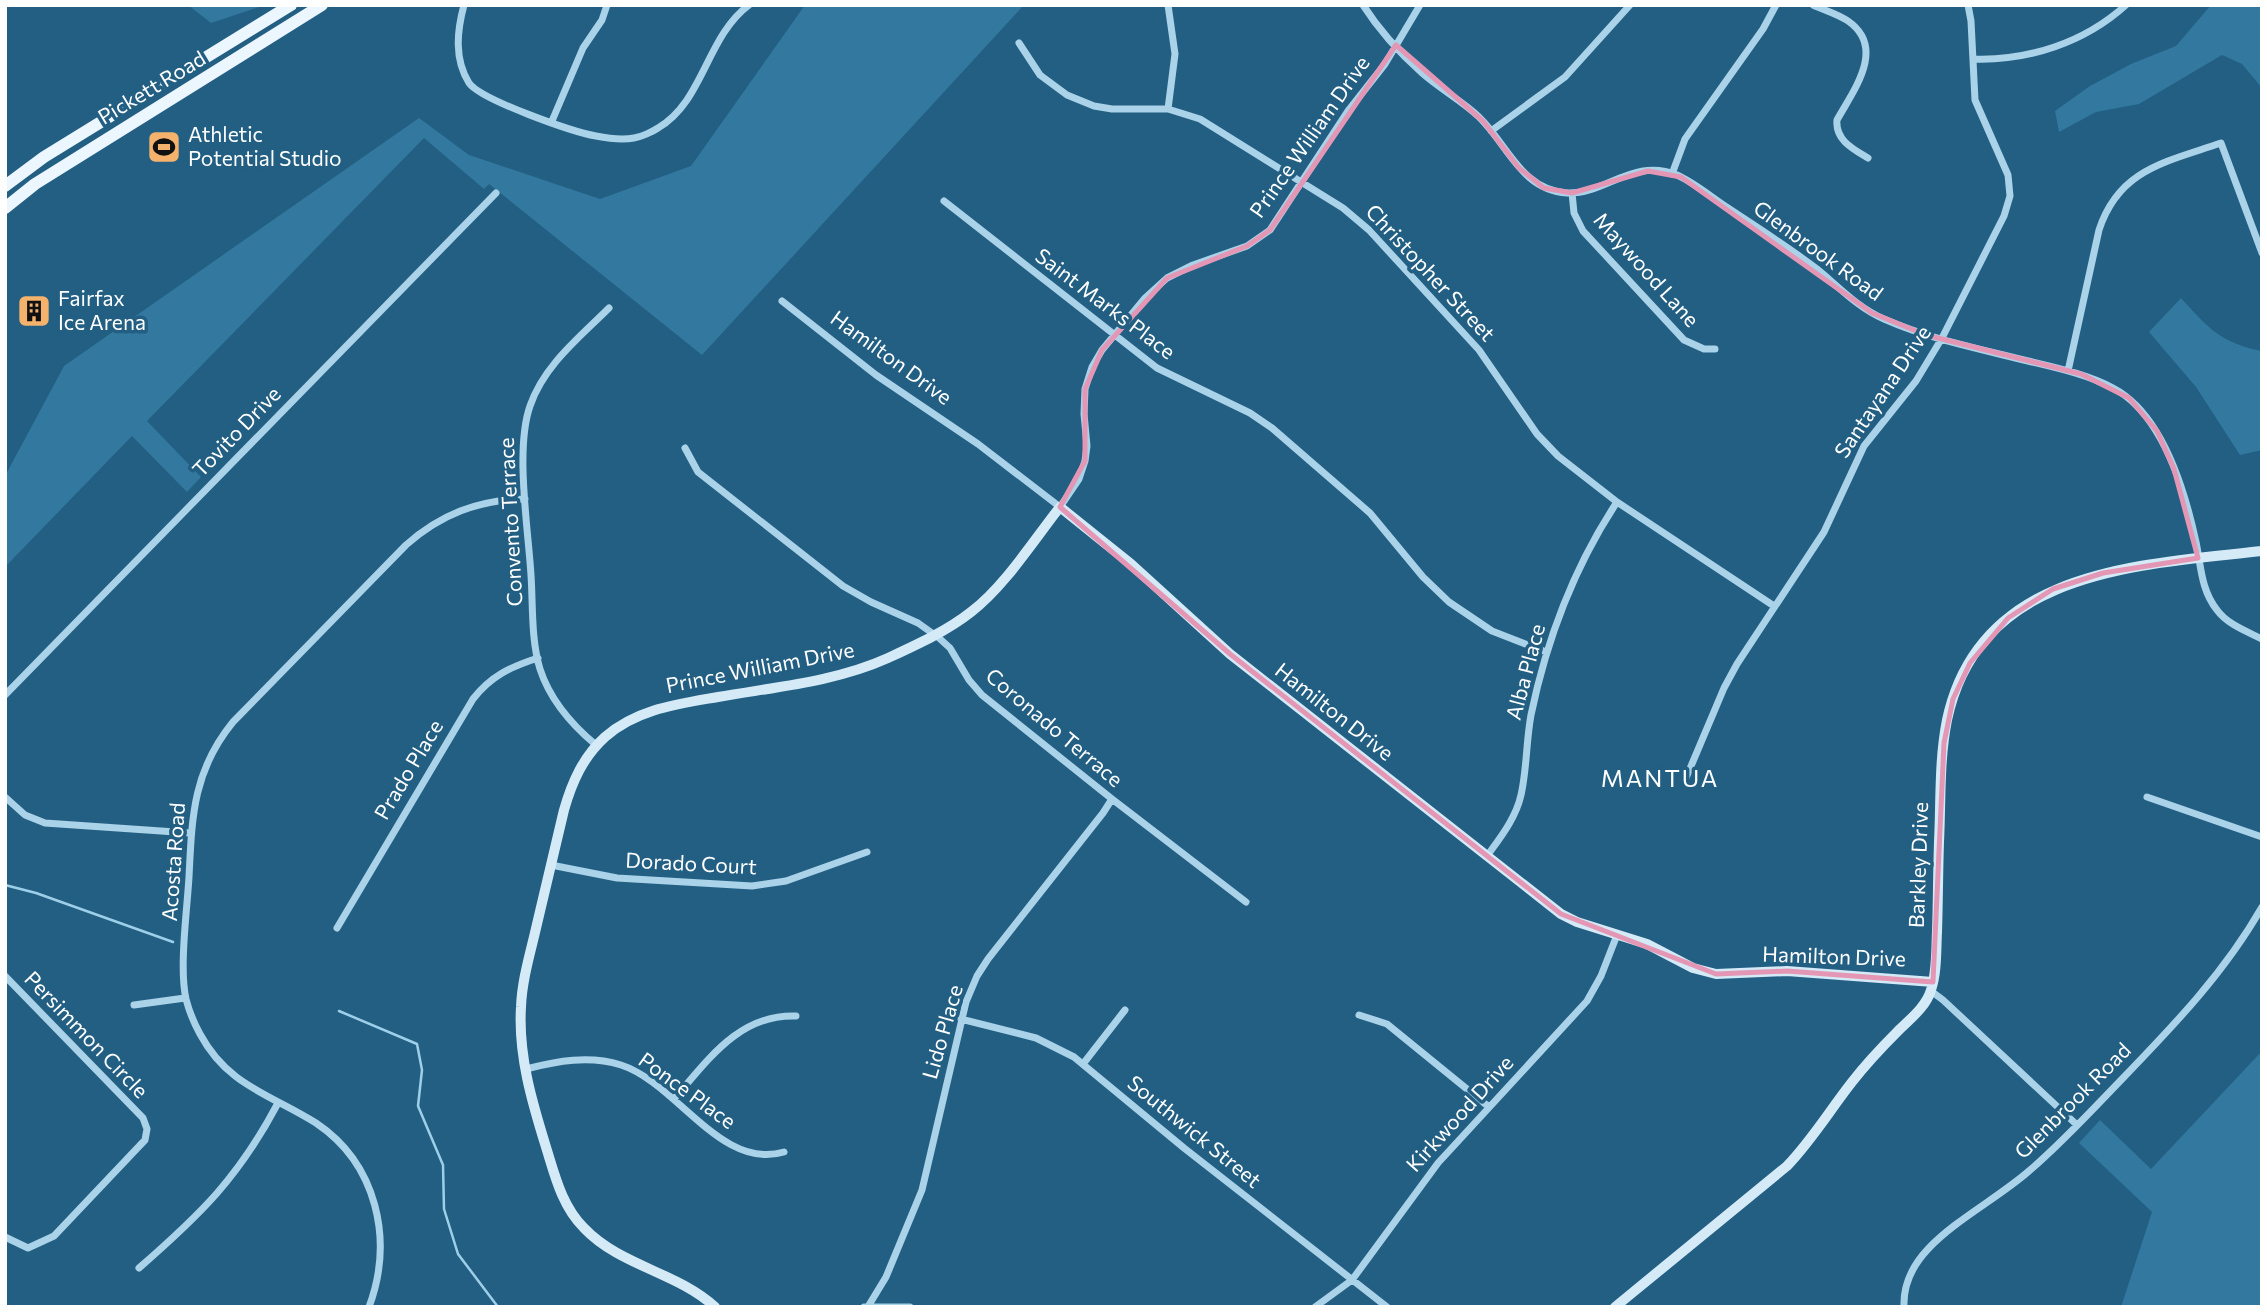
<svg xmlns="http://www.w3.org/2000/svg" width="2267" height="1312" viewBox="0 0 2267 1312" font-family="Commissioner,sans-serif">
<rect width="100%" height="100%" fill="#225f83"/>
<!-- green -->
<path fill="#32789f" d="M188 5H265L211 23Z
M805 5H1024L702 355 489 184 484 189 424 138 147 421 201 477 187 492 132 436 5 567V476L64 366 419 118 469 155 600 199 691 166Z
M2211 5H2262V88L2242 64 2222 55 2139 104 2096 112 2059 132 2055 111 2090 86 2131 64 2176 46Z
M2181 298C2208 328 2221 343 2262 351V450L2240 455 2196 387 2149 332Z
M2262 1051V1307H2121L2152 1212 2079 1143 2100 1120 2151 1169Z"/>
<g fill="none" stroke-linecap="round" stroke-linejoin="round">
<!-- stream -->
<path stroke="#9ecfe9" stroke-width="2.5" d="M5 885 36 893 173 942
M339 1011 417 1044 422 1070 418 1106 443 1165 444 1209 458 1254 498 1307"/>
<!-- street -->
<path stroke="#aad2e8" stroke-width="7" d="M464 5C457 31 454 59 469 83 481 100 573 132 596 136 606 138 623 140 634 138 641 137 652 132 658 128 704 101 706 37 749 5
M1363 5C1379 30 1401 54 1422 73 1440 89 1462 101 1479 117 1508 145 1521 190 1567 193 1605 195 1633 157 1677 175 1695 183 1711 197 1728 208 1758 228 1788 247 1817 269 1838 286 1858 308 1884 319 1929 339 1980 349 2028 361 2057 368 2086 374 2113 388 2163 414 2185 491 2196 542 2201 566 2201 590 2217 610 2227 624 2246 631 2262 639
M1813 5C1824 10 1838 14 1848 21 1887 48 1853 91 1837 120 1835 140 1853 149 1868 158
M1019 43 1040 75 1067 95 1094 106 1112 109H1168L1200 119 1343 208 1369 230 1479 350 1537 434 1558 456 1617 502 1774 606
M1973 59C2028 61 2084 43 2126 5
M1168 109 1175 54 1168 5
M552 121 583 48 602 20 607 5
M1491 131 1565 77 1630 5
M1672 174 1685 139 1763 29 1776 5
M1572 193 1574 213 1583 231 1684 340 1704 349H1715
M944 201 1157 368 1250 413 1272 428 1370 513 1423 577 1449 602 1492 631 1546 652
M782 301 876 375 978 444 1060 507 1079 479 1085 461 1087 446 1084 414 1085 389 1092 367 1102 350 1145 298 1167 278 1193 265 1247 246 1270 230 1348 111 1385 64 1420 5
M2068 371 2099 230C2119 169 2166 162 2221 143L2262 253
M685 448 698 472 843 586 871 602 918 623 939 638 950 648 969 680 982 695 1112 799 1246 902
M5 695 496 193
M596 745C572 725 550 700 540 669 531 640 533 605 531 575 528 527 515 449 530 406 544 365 580 337 609 308
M1686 778 1724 688 1737 664 1824 532 1864 446 1916 381 1942 338 2004 216 2010 196 2008 175 1975 100 1971 21 1968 5
M5 797 25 815 45 823 190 833
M2147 797 2262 837
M1487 856C1500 838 1516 818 1521 795 1527 769 1526 742 1531 715 1547 638 1574 567 1617 502
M551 865 617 878 752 886 786 881 867 852
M337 928 473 699C491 676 510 667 538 658
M5 976 143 1118 147 1129 145 1140 54 1236 28 1248 5 1237
M1931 991 1943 1000 2077 1125
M134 1005 185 998
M1359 1015 1387 1024 1489 1107
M961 1019 1036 1038 1074 1057 1184 1148 1387 1307
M1083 1064 1125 1010
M526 1069C557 1061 589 1055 621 1065 677 1083 721 1171 784 1152
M674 1099C708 1060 739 1014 796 1016
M139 1268C201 1214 239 1177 278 1103
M869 1305 886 1277 922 1190 966 1002 977 976 988 959 1103 813 1112 799
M369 1307C394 1240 377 1164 316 1123 270 1094 228 1086 200 1034 194 1023 189 1011 186 999 179 968 187 911 189 877 192 816 193 771 233 722L406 545C441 514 478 500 525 499
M864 1307H910
M1315 1307 1352 1280 1438 1163 1587 1001 1601 976 1617 935
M1904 1307C1903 1284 1913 1265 1928 1249 1955 1220 1998 1198 2029 1171 2063 1142 2093 1109 2124 1077 2175 1024 2225 972 2262 907"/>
<!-- secondary -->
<path stroke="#d4eaf7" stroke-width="10" d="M715 1307C677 1272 620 1266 584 1228 562 1206 555 1176 546 1147 532 1102 518 1055 521 1007 522 979 531 951 537 924 546 886 555 848 564 810 572 782 583 757 605 737 637 709 678 704 718 697 774 687 835 682 888 658 916 645 947 631 971 612 1004 587 1034 540 1060 507L1131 564 1230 654 1561 914 1577 922 1647 944 1693 968 1716 974 1787 971 1933 982
M1615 1307 1787 1166C1812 1140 1830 1110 1852 1082 1866 1064 1882 1047 1898 1031 1910 1019 1926 1007 1931 990 1937 972 1936 951 1937 932 1938 902 1938 872 1939 842 1941 802 1939 760 1947 720 1979 569 2138 565 2262 551"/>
<!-- primary -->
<path stroke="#ecf6fe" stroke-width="12" d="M5 186 44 157 291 5
M5 208 35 184 322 5"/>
</g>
<!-- marked area -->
<path fill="none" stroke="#e497b5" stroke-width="5" stroke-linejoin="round" d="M1396 45 1483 121 1519 168 1544 188 1572 193 1648 171 1681 177 1872 313 1926 335 2081 374 2129 398 2157 431 2174 469 2198 558 2103 573 2053 589 2008 618 1970 663 1953 699 1944 743 1933 982 1787 971 1716 974 1561 914 1230 654 1060 507 1085 461V389L1102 350 1167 278 1247 246 1270 230Z"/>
<!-- icons -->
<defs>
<symbol id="stadium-square" viewBox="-11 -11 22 22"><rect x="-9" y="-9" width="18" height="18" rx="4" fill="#f4b26c" stroke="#225f83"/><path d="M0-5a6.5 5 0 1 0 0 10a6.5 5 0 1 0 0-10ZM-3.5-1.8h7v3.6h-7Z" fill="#111"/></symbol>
<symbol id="building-square" viewBox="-11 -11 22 22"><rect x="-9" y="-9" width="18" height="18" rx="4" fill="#f4b26c" stroke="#225f83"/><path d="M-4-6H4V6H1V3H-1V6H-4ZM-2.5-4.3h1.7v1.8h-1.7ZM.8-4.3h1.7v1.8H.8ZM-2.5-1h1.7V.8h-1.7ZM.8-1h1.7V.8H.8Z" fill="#111"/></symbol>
</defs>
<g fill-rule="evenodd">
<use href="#stadium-square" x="145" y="128" width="38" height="38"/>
<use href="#building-square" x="15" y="292" width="38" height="38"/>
</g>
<g text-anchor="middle" stroke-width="7" stroke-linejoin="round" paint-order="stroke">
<!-- street labels -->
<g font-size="21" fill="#fff" stroke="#225f83">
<text transform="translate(152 88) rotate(-31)" y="7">Pickett Road</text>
<text transform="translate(1310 137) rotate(-55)" y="7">Prince William Drive</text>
<text transform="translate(1818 251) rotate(36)" y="7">Glenbrook Road</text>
<text transform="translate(1646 270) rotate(48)" y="7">Maywood Lane</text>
<text transform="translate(1430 273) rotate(47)" y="7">Christopher Street</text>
<text transform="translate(1105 304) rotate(37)" y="7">Saint Marks Place</text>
<text transform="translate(891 358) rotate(36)" y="7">Hamilton Drive</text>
<text transform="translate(1883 392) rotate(-56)" y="7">Santayana Drive</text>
<text transform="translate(237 432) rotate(-46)" y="7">Tovito Drive</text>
<text transform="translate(511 522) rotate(-93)" y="7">Convento Terrace</text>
<text transform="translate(760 668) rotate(-11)" y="7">Prince William Drive</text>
<text transform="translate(1526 672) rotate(-75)" y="7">Alba Place</text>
<text transform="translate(1334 712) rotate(38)" y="7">Hamilton Drive</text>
<text transform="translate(1054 728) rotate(40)" y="7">Coronado Terrace</text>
<text transform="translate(409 770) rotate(-59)" y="7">Prado Place</text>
<text transform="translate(174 862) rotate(-86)" y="7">Acosta Road</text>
<text transform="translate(691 864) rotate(3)" y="7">Dorado Court</text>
<text transform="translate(1919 865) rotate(-88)" y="7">Barkley Drive</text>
<text transform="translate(1834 957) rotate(2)" y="7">Hamilton Drive</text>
<text transform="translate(943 1032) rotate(-74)" y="7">Lido Place</text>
<text transform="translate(86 1035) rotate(46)" y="7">Persimmon Circle</text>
<text transform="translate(687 1091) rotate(36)" y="7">Ponce Place</text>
<text transform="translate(2073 1101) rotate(-45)" y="7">Glenbrook Road</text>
<text transform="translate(1460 1114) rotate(-48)" y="7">Kirkwood Drive</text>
<text transform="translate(1194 1132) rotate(39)" y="7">Southwick Street</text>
</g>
<!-- poi labels -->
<g font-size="21" fill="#fff" stroke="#225f83" text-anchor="start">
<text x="188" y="142">Athletic<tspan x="188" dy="24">Potential Studio</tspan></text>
<text x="58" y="306">Fairfax<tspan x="58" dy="24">Ice Arena</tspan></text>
</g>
<!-- quarter labels -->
<g font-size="24" letter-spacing="2" fill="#fff" stroke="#225f83">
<text x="1660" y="787">MANTUA</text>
</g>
</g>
<!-- border -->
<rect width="2267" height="1312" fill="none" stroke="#ffffff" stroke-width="14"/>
</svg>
